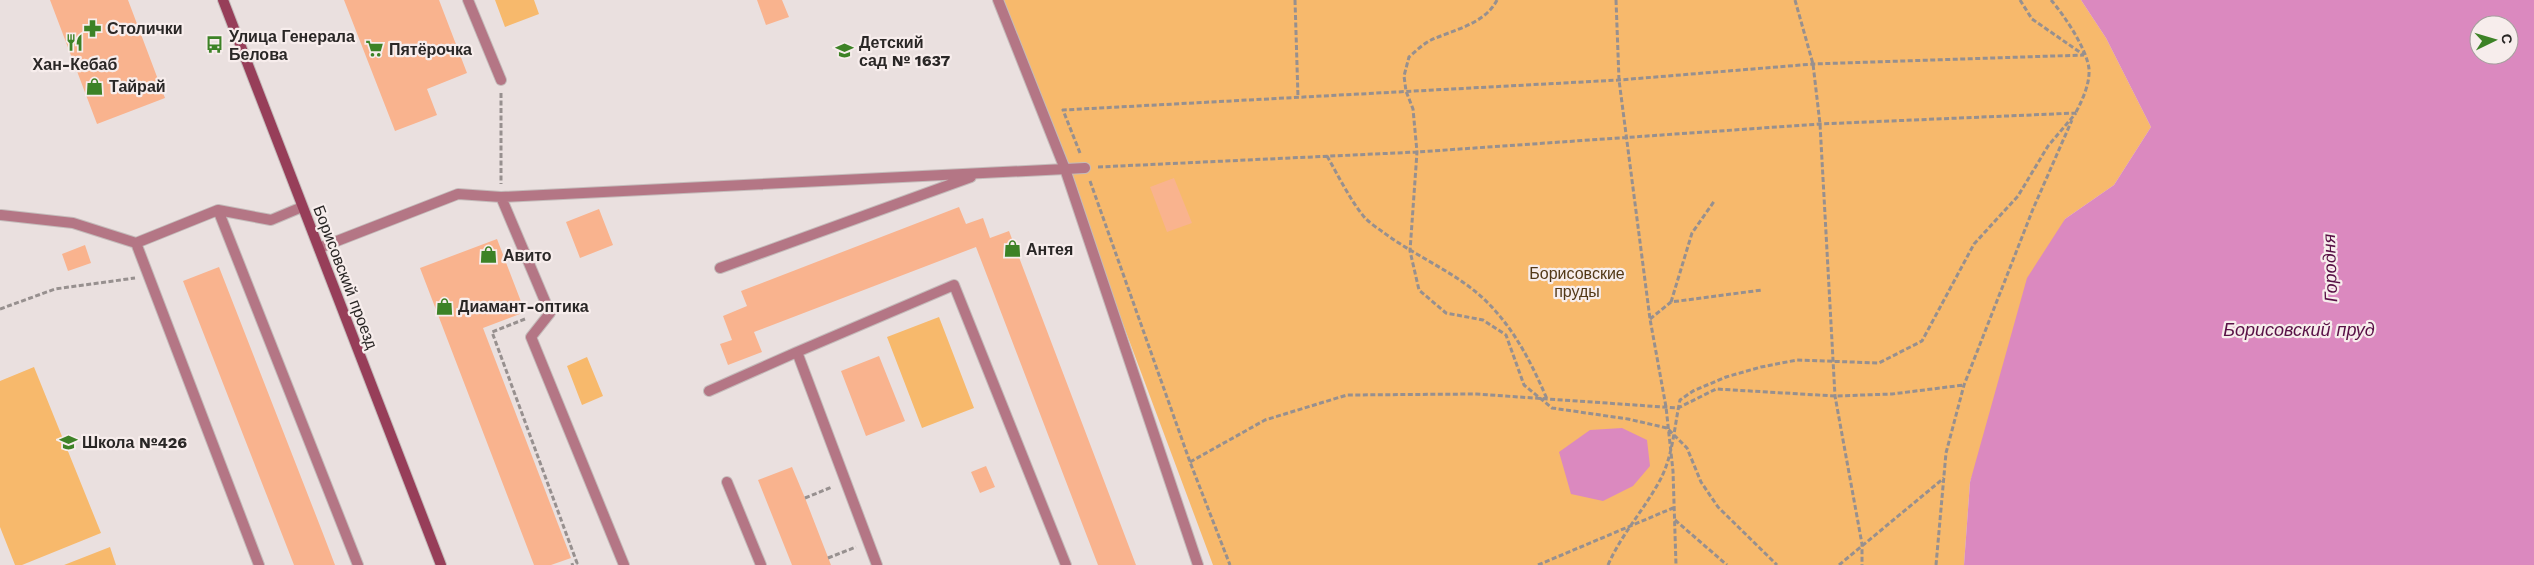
<svg xmlns="http://www.w3.org/2000/svg" width="2534" height="565" viewBox="0 0 2534 565" font-family="'Work Sans',sans-serif">
<rect width="100%" height="100%" fill="#eae0df"/>
<!-- green -->
<path fill="#f7b96c" d="M495 0H534L539 14 505 27Z
M1002 0H2081L2106 38 2151 127 2114 185 2065 219 1970 482 1964 565H1213Z
M939 317 974 408 922 428 887 337Z
M587 357 603 396 582 405 567 366Z
M34 367 101 533 22 565H15L0 527V381Z
M110 547 116 565H64Z"/>
<!-- water -->
<path fill="#db89bf" fill-rule="evenodd" d="M2081 0H2534V565H1964L1970 482 2027 278 2065 219 2114 185 2151 127 2106 38ZM2479 25H2509V55H2479Z
M1622 428 1647 440 1650 466 1633 486 1603 501 1571 494 1559 452 1590 430Z"/>
<!-- building -->
<path fill="#f9b38e" d="M50 0H128L165 98 97 124Z
M344 0H439L467 73 427 89 437 115 395 131Z
M757 0H782L789 17 766 25Z
M1174 178 1192 223 1167 232 1150 187Z
M959 207 966 224 983 218 990 238 1009 231 1136 565H1098L976 247 754 332 762 352 728 365 720 344 732 340 723 316 747 306 741 291Z
M599 209 613 245 580 258 566 222Z
M497 239 525 312 483 328 571 558 551 565H534L420 268Z
M85 245 91 263 68 271 62 254Z
M219 267 322 531 335 565H294L183 281Z
M879 356 905 421 866 436 841 371Z
M986 466 995 487 980 493 971 472Z
M792 467 805 498 831 565H792L758 480Z"/>
<g fill="none" stroke-linecap="round" stroke-linejoin="round">
<defs>
<path id="lane" d="M468 0 501 80
M998 0 1065 169 1198 565
M501 197 550 313 531 337 624 565
M218 210 358 565
M1 215 73 223 136 243 218 210 271 220 302 207
M136 243 259 565
M319 248 458 194 501 197 1085 168
M720 268 971 177
M797 352 954 285 1066 565
M709 391 797 352 877 565
M727 482 761 565"/>
<path id="secondary" d="M223 0 441 565"/>
</defs>
<!-- lane casing -->
<use href="#lane" stroke="#c4bbba" stroke-width="12"/>
<!-- secondary casing -->
<use href="#secondary" stroke="#c4bbba" stroke-width="12"/>
<!-- path -->
<path stroke="#97908f" stroke-width="3" stroke-dasharray="5 2.5" stroke-linecap="butt" d="M1295 0 1298 97
M1497 0C1485 24 1453 30 1431 40 1423 44 1416 51 1409 57L1404 76 1406 91 1413 109 1417 152 1410 251 1419 290 1446 313 1483 320 1506 335 1524 385 1552 408 1628 419 1667 428 1687 448 1701 482 1718 507 1777 565
M1616 0 1619 80 1650 319 1666 407 1673 471 1676 565
M1795 0 1813 64 1820 124 1835 396 1862 544V565
M2020 0 2032 19 2084 55
M2051 0C2064 15 2087 49 2089 69 2090 84 2082 101 2075 114
M501 93V184
M1080 153 1063 110 1619 80 1813 64 2084 55
M1327 156C1339 177 1350 200 1365 218 1370 223 1377 228 1383 232 1416 257 1458 273 1487 302 1515 330 1532 364 1547 399
M1098 167 1417 152 1820 124 2076 113
M1090 181 1190 462 1230 565
M1671 302 1692 233 1715 200
M0 309 55 289 135 278
M525 319 492 332 577 563 571 565
M1650 319 1671 302 1762 290
M1190 462 1265 420 1347 395 1476 394 1678 408 1716 389 1835 396 1892 394 1964 385
M805 498 832 487
M1675 520 1727 565
M828 558 856 547
M1538 565 1673 508
M1608 565C1621 535 1643 511 1659 482 1673 457 1674 428 1680 400L1693 391 1726 377 1761 367 1797 360 1879 363 1922 341 1974 244 2018 196 2048 146 2076 113
M1839 565 1944 478
M1936 565 1946 453 1964 385 2033 209 2072 120"/>
<!-- lane -->
<use href="#lane" stroke="#b47685" stroke-width="10"/>
<!-- secondary -->
<use href="#secondary" stroke="#973e59" stroke-width="10"/>
</g>
<!-- icons -->
<defs>
<symbol id="pharmacy-bare" viewBox="-9 -9 18 18"><path d="M-2-6h4v4h4v4h-4v4h-4v-4h-4v-4h4Z" fill="#3d8226" stroke="#f7edec" stroke-width="2.5" paint-order="stroke"/></symbol>
<symbol id="restaurant-bare" viewBox="-9 -9 18 18"><path d="M-5-6h1v4h1v-4h1v4h1v-4h1v5L-1.5 .5V6h-2V.5L-5-1ZM5-6V6H3V1.5H1.5Q1.5-4 5-6Z" fill="#3d8226" stroke="#f7edec" stroke-width="2.5" paint-order="stroke"/></symbol>
<symbol id="bus-bare" viewBox="-9 -9 18 18"><path d="M-5-6H5V4H4V6H2V4H-2V6H-4V4H-5ZM-3.5-4V0h7V-4ZM-3.5 1.2v1.5H-2V1.2ZM2 1.2v1.5H3.5V1.2Z" fill="#3d8226" stroke="#f7edec" stroke-width="2.5" paint-order="stroke"/></symbol>
<symbol id="supermarket-bare" viewBox="-9 -9 18 18"><path d="M-6-5.5h2.5l.6 2H6L4.5 2H-2.5L-4.4-4H-6ZM-1.5 3.2a1.3 1.3 0 1 0 .1 0ZM3 3.2a1.3 1.3 0 1 0 .1 0Z" fill="#3d8226" stroke="#f7edec" stroke-width="2.5" paint-order="stroke"/></symbol>
<symbol id="school-bare" viewBox="-9 -9 18 18"><path d="M0-5L7-2L0 1L-7-2ZM-4 1L0 2.5L4 1V4Q0 6-4 4Z" fill="#3d8226" stroke="#f7edec" stroke-width="2.5" paint-order="stroke"/></symbol>
<symbol id="shop-bare" viewBox="-9 -9 18 18"><path d="M-5-2.5h2.3a2.7 3.5 0 0 1 5.4 0H5L5.5 6h-11ZM-1.5-2.5h3a1.5 2.3 0 0 0-3 0Z" fill="#3d8226" stroke="#f7edec" stroke-width="2.5" paint-order="stroke"/></symbol>
</defs>
<g fill-rule="evenodd">
<use href="#pharmacy-bare" x="80" y="16" width="25" height="25"/>
<use href="#restaurant-bare" x="62" y="30" width="25" height="25"/>
<use href="#bus-bare" x="202" y="32" width="25" height="25"/>
<use href="#supermarket-bare" x="362" y="36" width="25" height="25"/>
<use href="#school-bare" x="832" y="38" width="25" height="25"/>
<use href="#shop-bare" x="82" y="74" width="25" height="25"/>
<use href="#shop-bare" x="1000" y="236" width="25" height="25"/>
<use href="#shop-bare" x="476" y="242" width="25" height="25"/>
<use href="#shop-bare" x="432" y="294" width="25" height="25"/>
<use href="#school-bare" x="56" y="430" width="25" height="25"/>
</g>
<g text-anchor="middle" stroke-width="4.5" stroke-linejoin="round" paint-order="stroke">
<!-- poi labels -->
<g font-size="16" font-weight="bold" fill="#2a2726" stroke="#f7edec" text-anchor="start">
<text x="107" y="34">Столички</text>
<text x="229" y="42">Улица Генерала<tspan x="229" dy="18">Белова</tspan></text>
<text x="859" y="48">Детский<tspan x="859" dy="18">сад № 1637</tspan></text>
<text x="389" y="55">Пятёрочка</text>
<text x="75" y="70" text-anchor="middle">Хан-Кебаб</text>
<text x="109" y="92">Тайрай</text>
<text x="1026" y="255">Антея</text>
<text x="503" y="261">Авито</text>
<text x="458" y="312">Диамант-оптика</text>
<text x="82" y="448">Школа №426</text>
</g>
<!-- park labels -->
<g font-size="16" fill="#523817" stroke="#f7edec">
<text x="1577" y="279">Борисовские<tspan x="1577" dy="18">пруды</tspan></text>
</g>
<!-- street labels -->
<g font-size="16" fill="#2a2726" stroke="#f7edec">
<text transform="translate(346 277) rotate(69)" y="6">Борисовский проезд</text>
</g>
<!-- water labels -->
<g font-size="18" font-style="italic" fill="#581045" stroke="#f7edec">
<text transform="translate(2330 268) rotate(-92)" y="6">Городня</text>
<text x="2299" y="336">Борисовский пруд</text>
</g>
</g>
<!-- north arrow -->
<g transform="translate(2494 40) rotate(85)"><circle r="24" fill="#f7edec" stroke="#a59e9d"/>
<path d="M0-4L9 19L0 12L-9 19Z" fill="#3d8226"/>
<text y="-8" font-size="14" font-weight="bold" text-anchor="middle" fill="#2a2726">С</text>
</g>
</svg>
